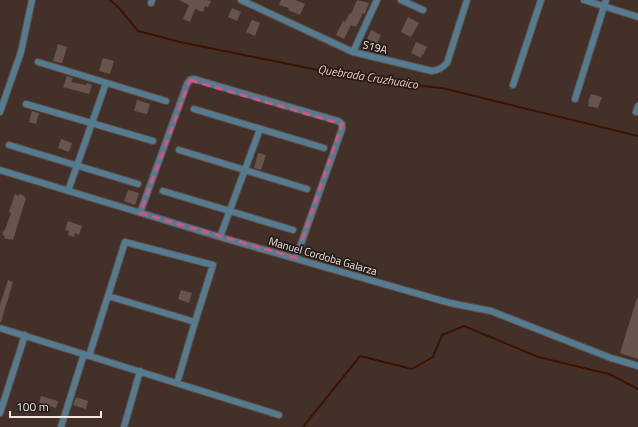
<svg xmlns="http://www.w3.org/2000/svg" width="638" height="427" viewBox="0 0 638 427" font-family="'Titillium Web',sans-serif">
<rect width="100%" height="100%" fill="#433129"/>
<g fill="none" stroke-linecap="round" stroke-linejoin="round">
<!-- stream -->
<path stroke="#3d1300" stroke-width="2" d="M110 0 120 9 138 31 180 42 367 80 442 88 638 136
M303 427 360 356 412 369 433 357 442 335 464 326 538 357 609 374 638 389"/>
</g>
<!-- building -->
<path fill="#68544c" d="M179 0H208L211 1 208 7 205 6 203 12 195 9 190 22 183 19 189 5Z
M281 0H295L305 4 300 15 288 10 289 8 279 5Z
M357 0 369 3 365 14 363 13 356 27 351 25 344 39 336 35 343 21 345 22 350 13 351 14Z
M232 8 241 12 237 21 228 17Z
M408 17 419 23 411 37 401 32Z
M252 20 260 23 255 36 246 32Z
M371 30 381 35 377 44 367 39Z
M416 42 427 47 423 55 422 54 421 58 411 53Z
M58 44 67 47 62 63 53 61Z
M103 58 114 61 110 74 99 71Z
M67 76 73 78 71 82 86 85 87 83 92 85 89 94 63 87Z
M591 94 602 97 598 108 588 106 589 103H588Z
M137 100 150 104 147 114 134 111Z
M32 111 39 113 36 124 29 122Z
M61 139 72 143 69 152 58 148Z
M258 153 266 155 261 170 254 168Z
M128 190 139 193 135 205 124 201Z
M15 194 19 196V194L25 196 24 197 26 198 13 240 10 239V240L4 238 5 236 2 235 4 230H5L11 213 9 212Z
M68 221 82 226 79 235 75 233 74 237 68 235 69 231 65 230Z
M8 280 13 282 1 322H0V305Z
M181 290 192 293 189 303 178 299Z
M637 298 638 299V359L620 353Z
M41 396 58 401 56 408 39 403Z
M76 397 88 401 86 409 73 405Z"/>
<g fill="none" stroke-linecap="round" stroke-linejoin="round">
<defs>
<path id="minor" d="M241 0 353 52 432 71C439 70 442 68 447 63L467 0
M401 0 423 10
M584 0 638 17
M151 3 152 0
M353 52 377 0
M38 62 166 101
M513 85 541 0
M575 99 606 0
M26 104 153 141
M194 109 324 148
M0 112 21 52 32 0
M636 112 638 106
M9 145 138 184
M179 150 307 189
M0 170 220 237 450 303 491 311 611 358 638 366
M68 191 106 83
M163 191 293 230
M140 213 187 84 190 80 194 79 338 121 342 124V129L296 258
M220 237 260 129
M108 296 195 322
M0 328 279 415
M89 356 125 242 213 265 195 322 177 383
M0 413 25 335
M61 427 84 354
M124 427 140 371"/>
</defs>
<!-- minor casing -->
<use href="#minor" stroke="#5f4e46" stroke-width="8"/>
<!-- minor -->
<use href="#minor" stroke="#547b90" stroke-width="6"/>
</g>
<!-- marked area -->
<path fill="none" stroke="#d05683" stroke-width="3" stroke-dasharray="8 5" stroke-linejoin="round" d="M190 80 342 124 296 258 140 213Z"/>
<g text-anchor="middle" stroke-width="3.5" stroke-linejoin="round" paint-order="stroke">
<!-- street labels -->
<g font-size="11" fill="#f2e6e1" stroke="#241b18">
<text transform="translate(375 47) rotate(14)" y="4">S19A</text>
<text transform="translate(323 256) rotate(16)" y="4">Manuel Cordoba Galarza</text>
</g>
<!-- water labels -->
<g font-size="12" font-style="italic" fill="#f7c8b4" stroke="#241b18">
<text transform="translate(368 77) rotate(9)" y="4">Quebrada Cruzhuaico</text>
</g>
</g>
<!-- scale -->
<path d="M10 411v6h91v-6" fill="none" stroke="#f2e6e1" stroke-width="2"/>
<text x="16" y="411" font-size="12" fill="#f2e6e1" stroke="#241b18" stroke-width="3" paint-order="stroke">100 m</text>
</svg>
